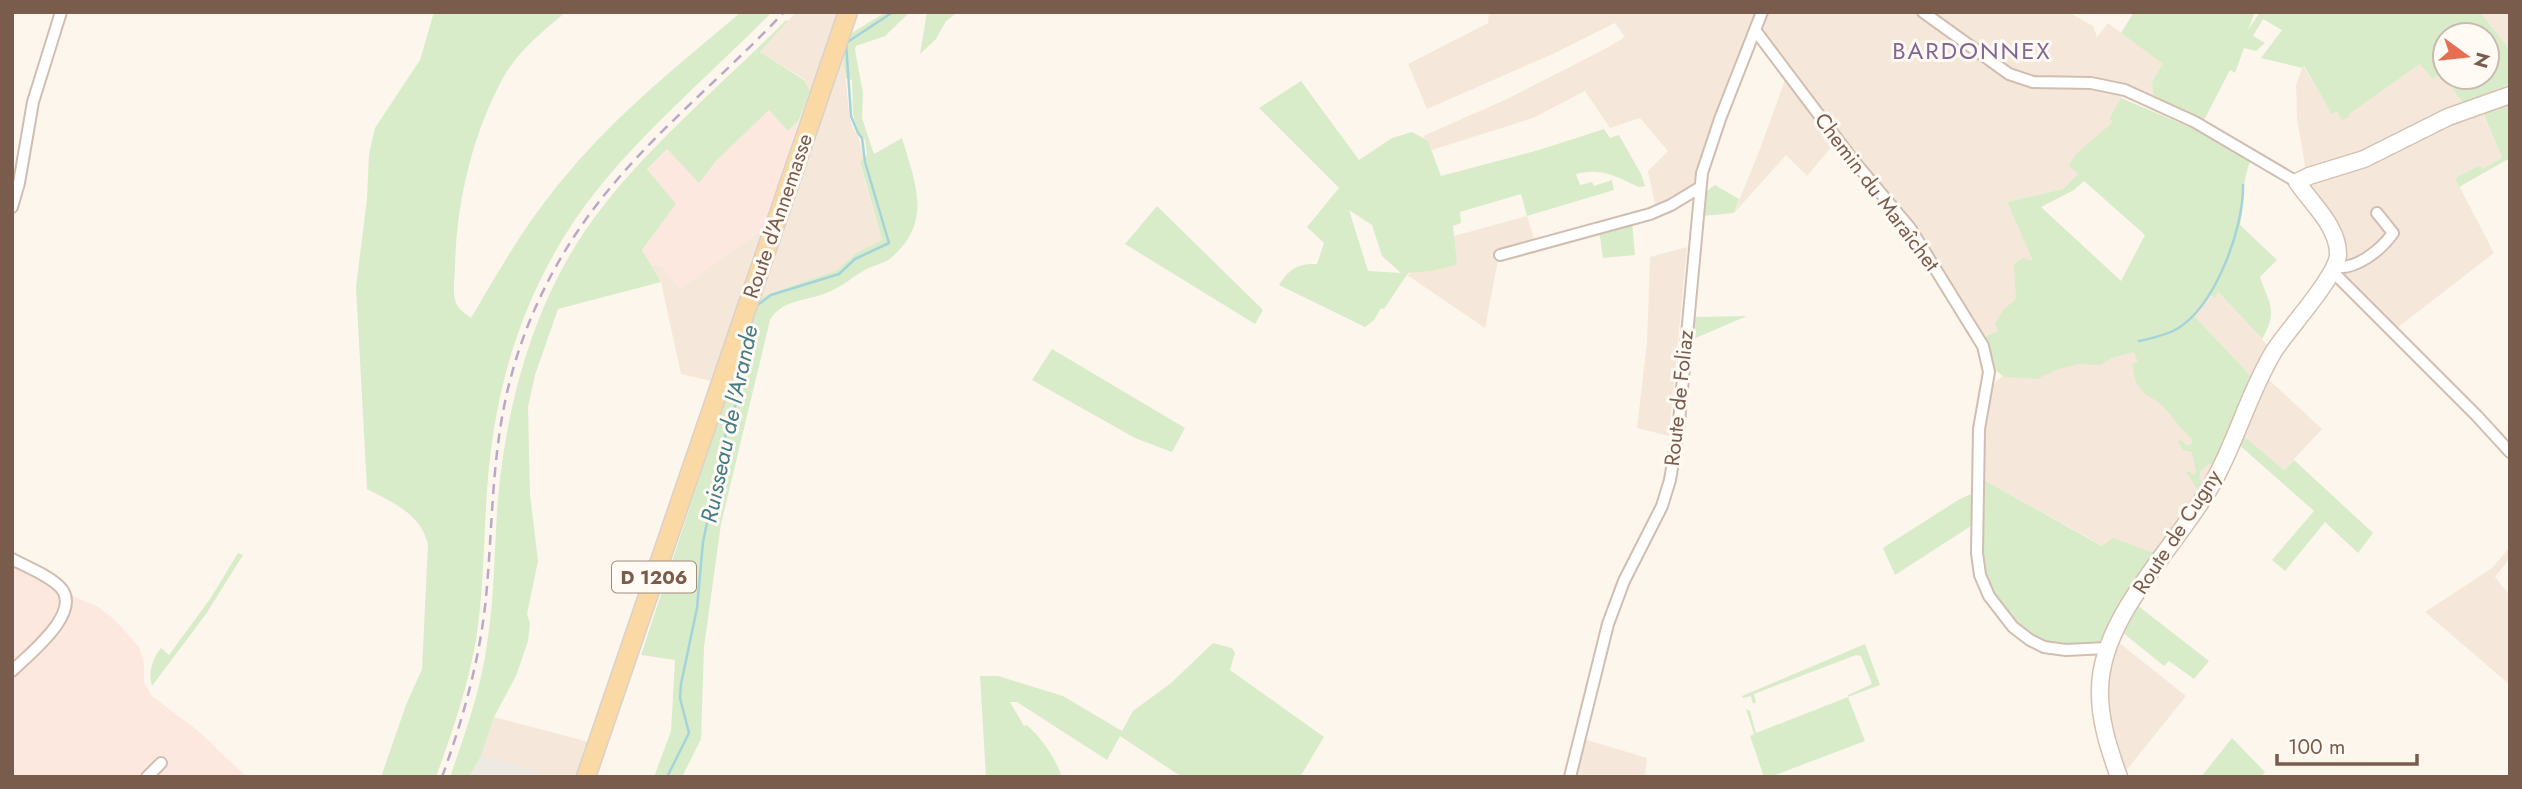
<svg xmlns="http://www.w3.org/2000/svg" width="2522" height="789" viewBox="0 0 2522 789" font-family="Jost,sans-serif">
<rect width="100%" height="100%" fill="#fdf6ec"/>
<!-- residential -->
<path fill="#f5e8da" d="M796 12H843V51L849 113 852 126 859 138 864 161 860 162 865 182 882 240 856 253 837 270 766 295 758 301 738 309 711 381 681 374 661 282 650 264 661 266 766 227 810 91 804 79 760 52Z
M1489 12H2068L2093 26 2097 37 2108 23 2163 64 2152 81 2153 95 2148 106 2122 97 2109 117 2114 122 2076 154 2068 164 2078 174 2063 189 2007 202 2054 307 1978 340 1916 244 1834 144 1807 176 1786 155 1734 213 1760 149 1786 77 1757 41 1711 156 1704 193 1682 206 1657 214 1648 171 1668 151 1640 118 1610 128 1585 91 1533 118 1432 150 1423 136 1505 100 1605 49 1625 37 1615 23 1555 53 1427 109 1408 64 1488 23Z
M2480 12H2510V50Z
M2420 64 2441 72 2463 103 2510 84V104L2483 114 2502 158 2482 169 2480 165 2455 178 2494 253 2397 328 2329 270 2333 246 2297 183 2306 171 2297 119 2296 85 2303 66 2332 113 2337 111 2348 114Z
M1527 216 1537 248 1499 255 1485 328 1407 275 1454 253V236Z
M1687 247 1669 436 1637 428 1647 342 1650 257Z
M2213 287 2269 347 2252 377 2194 316Z
M2133 347 2222 443 2199 492 2143 568 1982 479V428L1994 383 2005 374Z
M2267 378 2322 429 2284 470 2240 433Z
M2510 547V558L2495 577 2510 596V685L2425 612 2492 568Z
M2117 641 2186 696 2125 772 2114 747 2105 689Z
M494 717 589 742 577 777H546L538 775V772L481 756Z
M1584 739 1647 758 1645 777H1574Z"/>
<!-- commercial -->
<path fill="#fde8e0" d="M769 109 788 131 799 120 766 227 680 289 661 266 650 264 642 250 676 204 647 169 667 149 699 182 716 161Z
M12 564 53 587 98 607 114 619 139 647 144 663V682L152 696 197 730 247 777H12Z"/>
<!-- industrial -->
<path fill="#efe9e4" d="M481 756 539 772V775L546 777H469Z"/>
<!-- green -->
<path fill="#d8ecc9" fill-rule="evenodd" d="M434 12H566C543 31 518 51 503 78 472 135 457 201 455 265 455 277 452 291 456 303 459 310 465 313 471 318 501 267 530 216 569 172 619 112 682 62 741 12H772C715 70 652 123 601 185 543 256 508 340 494 429 482 499 487 570 476 640 468 686 452 733 436 777H381L406 705 422 669 428 544C420 513 393 503 367 489L356 287 367 199 369 154 375 128 420 60Z
M886 12H910L885 36 856 46 855 50 863 93 862 118 874 154 902 138C915 182 933 222 892 257 883 265 872 265 863 271 850 279 840 288 826 293 806 301 781 300 770 320L721 524 704 647 701 739 682 777H654L671 731 675 660 641 655 758 301 766 295 837 270 856 253 882 240 860 162 867 156 865 140 859 133 853 115 852 80 846 78C844 63 839 47 850 34Z
M927 12H958L946 21 936 39 920 54Z
M2134 12H2255L2248 30 2260 12H2480L2510 50V84L2463 103 2441 73 2433 79 2420 64 2349 114 2350 116 2342 121 2337 111 2332 114 2304 66 2302 68 2261 58 2282 30 2263 19 2253 36 2265 43 2256 51 2244 48 2235 73 2230 70 2203 122 2153 95 2152 81 2163 64 2121 33ZM2445 35H2487V77H2445Z
M786 20 788 21 760 52 804 80 810 91 799 120 788 131 769 110 716 161 699 183 667 149 647 169 676 204 642 250 661 282 558 309 535 375 528 407 530 494 538 561 527 614 530 623 528 641 516 676 494 717 481 756 469 777H450C465 734 481 689 487 644 497 584 493 523 502 464 515 371 545 279 604 205 658 137 726 81 786 20Z
M1301 81 1359 160 1392 138 1412 132 1428 141 1441 176 1539 150 1604 129 1610 138 1619 135 1641 174 1645 186 1639 187C1616 177 1603 167 1576 174L1580 185 1592 182 1594 186 1612 180 1614 190 1527 216 1521 194 1460 212 1461 223 1453 226 1457 265 1430 271 1408 273 1384 309 1381 308 1374 320 1365 327 1279 285C1289 269 1298 263 1317 264L1324 243 1307 227 1339 188 1259 108ZM1349 210 1372 225 1382 256 1401 273 1368 271Z
M2121 98 2199 131 2251 160C2241 182 2245 201 2240 225L2277 260 2260 277C2270 306 2278 311 2262 339L2218 292 2215 298 2209 294 2194 316 2252 377 2212 464H2209L2201 470 2199 478 2203 484 2199 492 2186 472 2188 471 2194 475 2196 472 2192 452 2183 450 2178 442 2180 440 2188 446 2193 443 2191 438C2178 428 2169 409 2155 400 2149 396 2142 393 2138 386 2134 380 2134 371 2132 364L2138 362 2134 352 2111 358 2101 365 2080 364 2058 369 2037 379 2004 377 1994 369V364L1982 338 1998 331 1995 324 2003 310 2016 299 2014 264 2023 258 2033 261 2007 202 2063 189 2078 174 2068 165 2076 154 2113 122 2109 118ZM2084 181 2145 235 2121 281 2041 207 2074 190Z
M2510 104V158L2459 187 2455 178 2480 165 2482 169 2502 158 2483 113Z
M1715 185 1739 199 1734 213 1702 216 1704 193Z
M1157 206 1263 310 1255 324 1125 244Z
M1632 221 1635 255 1603 258 1599 230Z
M1747 316 1691 340 1692 317Z
M1052 349 1185 428 1172 452 1135 438 1032 380Z
M2240 433 2284 470 2294 460 2373 533 2358 553 2325 522 2285 571 2272 560 2314 511 2237 443Z
M1982 479 2102 546 2113 538 2155 553 2127 593 2100 641 2095 644 2054 646 2023 631 1987 586 1981 557Z
M1975 492 1974 524 1895 575 1883 548 1958 500Z
M238 553 243 555 206 614 152 686C148 673 152 659 161 648L169 655 210 599Z
M2137 605 2209 661 2194 679 2169 661 2164 666 2122 632Z
M1213 643 1232 648 1235 653 1230 670 1324 737 1300 777H1182L1120 736 1107 760 1017 702H1010L1024 726 1027 725C1042 739 1055 757 1062 777H986L980 676H998L1063 696 1122 731 1133 711 1171 683Z
M1865 644 1880 685 1848 697 1865 741 1770 777H1764L1750 736 1754 734 1746 709 1750 711 1756 733 1848 697V695L1872 684 1861 656 1856 655 1754 694 1756 702 1753 704 1751 696 1743 698 1742 696Z
M2232 738 2265 772 2261 777H2201Z"/>
<g fill="none" stroke-linecap="round" stroke-linejoin="round">
<!-- stream -->
<path stroke="#a5d3da" stroke-width="2.5" d="M755 307 771 295 839 274 855 259 889 243 865 162 862 138 858 133 851 116 846 43 893 12
M2139 341C2146 340 2168 334 2175 330 2215 308 2244 228 2243 185
M667 777 689 733 680 698 681 684 697 608 703 542 728 423 738 399 749 345V326"/>
<defs>
<path id="street" d="M1923 12 2009 74 2033 82 2091 83 2125 90 2195 122 2297 182
M1755 30 1853 160 1910 228 1983 346 1989 372 1979 429 1977 553 1980 575 1989 596 2013 627 2030 640 2044 647 2066 650 2107 648
M12 207 19 183 33 102 61 12
M1500 255 1650 214 1671 205 1699 188
M2335 267C2356 270 2381 250 2393 233L2377 213
M2333 272 2477 416 2510 452
M12 559C27 567 48 575 60 587 84 612 28 655 12 671
M147 777 161 763
M1570 777 1608 624 1624 581 1662 506 1670 480 1678 432 1702 173 1720 119 1762 12"/>
<path id="secondary" d="M2119 777C2109 749 2099 719 2100 689 2101 616 2176 547 2211 486 2236 443 2248 394 2274 351 2288 329 2337 276 2338 255 2339 227 2311 203 2297 182L2309 176 2364 159 2448 117 2510 95"/>
<path id="primary" d="M586 777 848 12"/>
</defs>
<!-- street casing -->
<use href="#street" stroke="#d1beb0" stroke-width="14"/>
<!-- secondary casing -->
<use href="#secondary" stroke="#d6c0b0" stroke-width="19"/>
<!-- primary casing -->
<use href="#primary" stroke="#dad1cd" stroke-width="21"/>
<!-- street -->
<use href="#street" stroke="#fff" stroke-width="10"/>
<!-- secondary -->
<use href="#secondary" stroke="#fff" stroke-width="16"/>
<!-- primary -->
<use href="#primary" stroke="#fbd9a5" stroke-width="18"/>
<!-- rail -->
<path stroke="#b9a8c9" stroke-width="2.5" stroke-dasharray="10 7" stroke-linecap="butt" d="M442 777C462 722 478 666 485 607 492 542 491 476 503 412 519 326 559 247 616 181 667 121 730 70 784 12"/>
</g>
<g text-anchor="middle" stroke-width="6" stroke-linejoin="round" paint-order="stroke">
<!-- shield labels -->
<rect fill="#fffaf3" stroke="#a28b7f" stroke-width="2" x="612" y="561.5" width="84" height="31" rx="5"/>
<g font-size="19" font-weight="bold" fill="#7a5c4d">
<text x="654" y="584">D 1206</text>
</g>
<!-- street labels -->
<g font-size="21" fill="#7a5c4d" stroke="#fffaf3">
<text transform="translate(1877 192) rotate(53)" y="7">Chemin du Maraîchet</text>
<text transform="translate(778 216) rotate(-71)" y="7">Route d'Annemasse</text>
<text transform="translate(1679 398) rotate(-84)" y="7">Route de Foliaz</text>
<text transform="translate(2177 532) rotate(-57)" y="7">Route de Cugny</text>
</g>
<!-- water labels -->
<g font-size="23" font-style="italic" fill="#437c86" stroke="#fffaf3">
<text transform="translate(729 424) rotate(-78)" y="8">Ruisseau de l'Arande</text>
</g>
<!-- quarter labels -->
<g font-size="24" letter-spacing="2" fill="#846695" stroke="#fffaf3">
<text x="1972" y="59">BARDONNEX</text>
</g>
</g>
<!-- border -->
<rect width="2522" height="789" fill="none" stroke="#7a5c4d" stroke-width="28"/>
<!-- north arrow -->
<g transform="translate(2466 56) rotate(105)"><circle r="33" fill="#fffaf3" stroke="#cabbb1" stroke-width="2"/>
<path d="M0-5L12 26L0 18L-12 26Z" fill="#e76f51"/>
<text y="-10" font-size="19" font-weight="bold" text-anchor="middle" fill="#7a5c4d">N</text>
</g>
<!-- scale -->
<path d="M2277 754v10h140v-10" fill="none" stroke="#7a5c4d" stroke-width="3.5"/>
<text x="2288" y="754" font-size="21" fill="#7a5c4d" stroke="#fffaf3" stroke-width="5" paint-order="stroke">100 m</text>
</svg>
